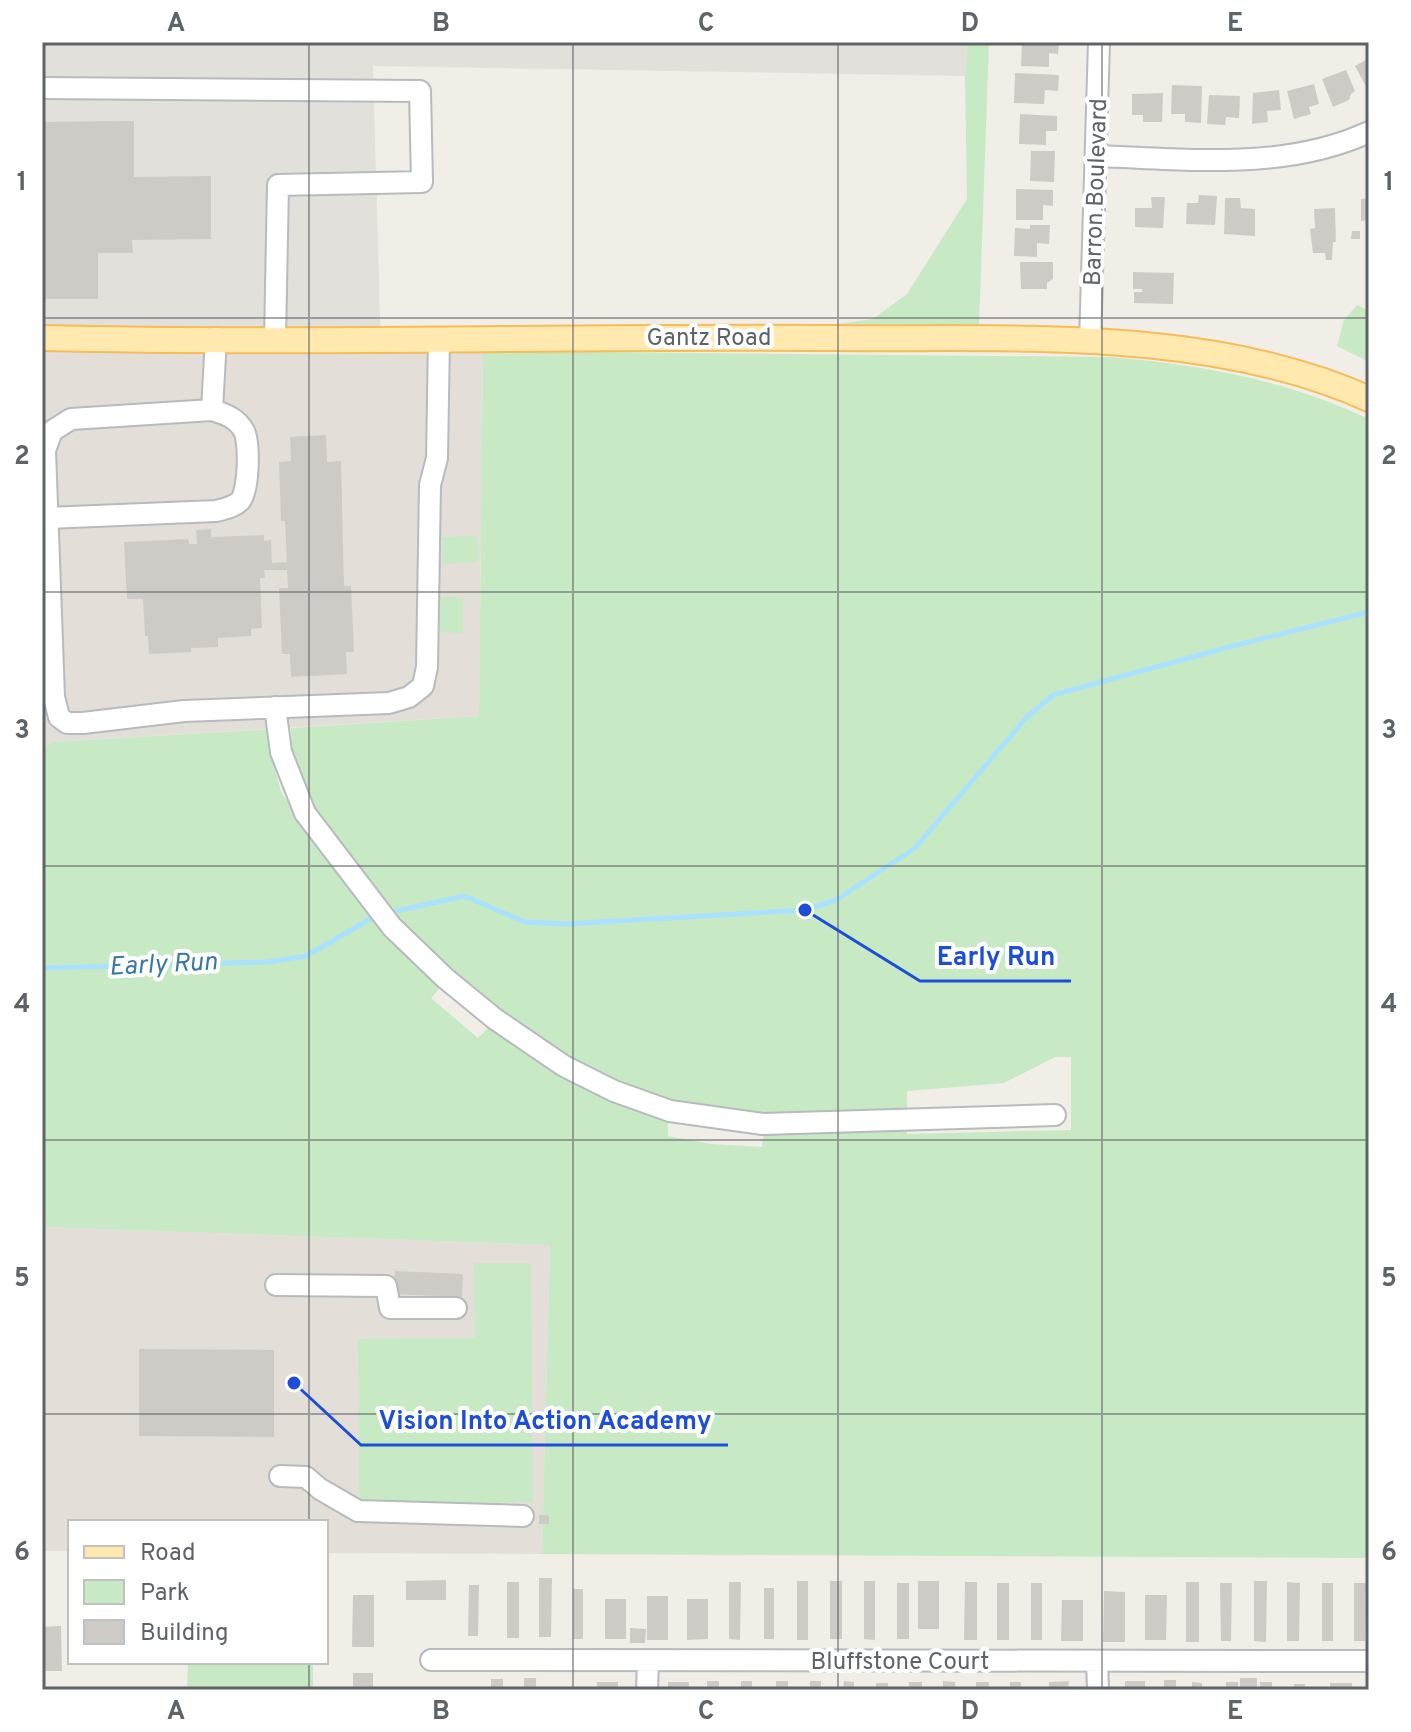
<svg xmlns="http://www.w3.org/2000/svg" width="1411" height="1732" viewBox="0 0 1411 1732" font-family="Overpass,sans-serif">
<rect width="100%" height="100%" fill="#f1eee7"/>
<!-- industrial -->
<path fill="#e2e0db" d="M42 42H968L965 76 373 66 381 351 108 354H42Z"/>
<!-- education -->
<path fill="#e3dfd8" d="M483 351 479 716 54 742 42 748V354Z
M42 1227 550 1245 542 1554 326 1553V1522H70V1551H42Z"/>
<!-- green -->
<path fill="#c7e9c3" d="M968 42H989L979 325 837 324 873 319 907 294 967 199 965 76Z
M1357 305 1369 311V362L1337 346 1344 320Z
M483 351 1108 357C1200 364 1285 380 1369 419V1558L542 1554 550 1245 42 1227V748L54 742 271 729 274 767 282 794 348 883 442 986 431 998 478 1038 490 1026 668 1117V1136L711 1144 762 1147 764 1130 907 1123V1134L1071 1130V1057H1055L1004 1083 907 1091V1109L762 1114 662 1100 608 1081 551 1051 460 984 403 924 370 879 307 799 293 763 291 728 479 716Z
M477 536 478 562 443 564 442 537Z
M440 597H463V633L440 632Z
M474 1263H531L533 1502 359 1504 358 1339 475 1338Z
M188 1662H313V1690H187Z"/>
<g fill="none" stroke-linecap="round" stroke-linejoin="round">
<!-- stream -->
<path stroke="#a9e2ff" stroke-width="5" d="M387 913 464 896 525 922 565 924 805 910 836 900 915 848 1026 718 1053 695 1233 646 1369 612
M42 968 268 962 306 956 377 915"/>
</g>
<!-- building -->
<path fill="#cecbc6" d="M1022 42H1059L1058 54 1049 53V67L1021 66Z
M1369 58V92L1355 66Z
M1346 70 1355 91 1351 94 1349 100 1333 107 1322 79Z
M1015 73 1059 75 1058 91 1045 90 1044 104 1014 103Z
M1314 84 1319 104 1309 107 1311 114 1294 119 1287 91Z
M1172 85 1202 86 1201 123 1185 122V114H1171Z
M1279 90 1281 110 1267 111 1268 122 1252 124 1253 93Z
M1163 93 1162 122H1143V115H1132V94Z
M1209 95 1240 96 1239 118 1226 117 1225 125 1207 124Z
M1020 114 1057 116V131H1046V145L1019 144Z
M134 121V177L211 176V239L132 240 133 253H98V299H42V122Z
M1031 151H1055L1054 182 1030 181Z
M1016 189 1053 190V206L1043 205V220H1016Z
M1199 195 1217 196 1215 225 1186 224 1187 203H1198Z
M1151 197H1165L1163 228 1135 227V208H1152Z
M1225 198H1240L1241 208 1255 209V236L1224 234Z
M1369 198V220L1361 221V199Z
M1335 208 1336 242H1333L1332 260H1326L1325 253H1313L1310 229 1315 228 1314 209Z
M1030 225H1050L1049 244 1037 243V257L1014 256 1015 228 1030 229Z
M1352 231H1360V239H1351Z
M1020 262H1053V279L1047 283V289H1021Z
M1133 272 1174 273 1173 304 1134 303V292H1142V289H1133Z
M326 435 327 462 341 461 344 586H351L354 652H346L347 674 291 677 290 654H282L279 588H288L287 570H264L265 578H260L262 628 251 629V636L218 638V647L191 648V652L149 654 148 636H145L143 599H127L124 542 188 539 189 544H197L196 530 211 529V537L264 535V541L271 540 272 563 287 562 285 521H281L279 462 291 461 290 437Z
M395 1271 463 1274 462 1297 394 1294Z
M139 1349 274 1350V1437L139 1436Z
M539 1515H549V1524H539Z
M539 1578H552L551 1637H539Z
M446 1580V1600H406V1581Z
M797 1581H808V1640H797Z
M830 1581H842V1639H830Z
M864 1581H875V1640L864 1639Z
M918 1581H939V1629H918Z
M1254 1581H1267L1266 1642 1254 1641Z
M507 1582H519V1638H507Z
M729 1582H741L740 1640 729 1639Z
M965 1582H977V1640H964Z
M1186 1582H1199V1642H1186Z
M1287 1582 1300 1583 1299 1641H1287Z
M897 1583H909V1639H897Z
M997 1583H1009V1640H997Z
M1031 1583H1042V1640H1031Z
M1220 1583H1232L1231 1641H1221Z
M1322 1583H1333V1641H1322Z
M1354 1583H1366L1365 1641H1354Z
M469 1585H479L478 1636H468Z
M764 1588H774V1639H764Z
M573 1589H583V1639H573Z
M1104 1591 1125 1592V1642H1103Z
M353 1595H374V1647H352Z
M1145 1595H1167L1166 1640H1145Z
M647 1596H668V1640H647Z
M605 1599H626V1639H605Z
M687 1599H708V1639L687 1640Z
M1062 1600H1083V1641H1061Z
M61 1626 62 1671H42V1627Z
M630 1628 646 1629 645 1643H630Z
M353 1673H373V1690H353Z
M524 1678H536V1690H524Z
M1240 1678H1257V1690H1240Z
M491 1679H503V1690H491Z
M1164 1680H1176V1690H1164Z
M707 1681H719V1690H707Z
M741 1681H752V1690H741Z
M776 1681H788V1690H776Z
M810 1681H821V1690H810Z
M844 1681 854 1682V1690H843Z
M943 1681 955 1682V1690H943Z
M1069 1681 1068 1690H1049V1682Z
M1125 1681H1145V1690H1125Z
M597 1682H618V1690H597Z
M668 1682H689V1690H668Z
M909 1682H922V1690H909Z
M976 1682H989V1690H976Z
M1010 1682H1021V1690H1010Z
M1192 1682 1202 1683V1690H1192Z
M1226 1682H1238V1690H1226Z
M1260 1682H1272V1690H1260Z
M876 1683H888V1690H876Z
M1330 1683H1352V1690H1330Z
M1294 1684H1305V1690H1294Z"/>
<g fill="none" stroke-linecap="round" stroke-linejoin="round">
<defs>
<path id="minor" d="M42 88 420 91 422 182 278 185 275 340
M1097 156C1187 159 1285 171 1369 132
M216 338 212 410 71 419 52 431 45 450 54 697 59 717 67 723H83L184 711 389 703 409 697 423 686 427 667 430 485 437 458 439 338
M1090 343 1099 42
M47 518 216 511C224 509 234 507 240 501 249 491 250 443 244 431 237 418 225 414 212 410
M275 707 281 752 305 813 392 927 445 978 495 1019 564 1066 614 1091 670 1111 763 1124 1055 1115
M276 1285 386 1286 390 1308H456
M280 1476 306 1477 320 1489 358 1511 523 1516
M431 1660 1369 1661
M1097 1661 1098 1690
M647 1690 648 1661"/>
<path id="major" d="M42 338C306 344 570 336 833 338 1007 340 1208 326 1369 399"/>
</defs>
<!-- minor casing -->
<use href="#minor" stroke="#b7babe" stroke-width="24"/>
<!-- major casing -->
<use href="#major" stroke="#f9bb58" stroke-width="28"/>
<!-- minor -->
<use href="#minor" stroke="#fff" stroke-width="20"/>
<!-- major -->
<use href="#major" stroke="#ffe9ae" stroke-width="24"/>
</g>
<!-- grid -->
<path fill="none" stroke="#5e6368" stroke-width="2" stroke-opacity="0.55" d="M309 42V1522M573 42V1690M838 42V1690M1102 42V1690M42 318H1369M42 592H1369M42 866H1369M42 1140H1369M42 1414H1369M309 1662V1690"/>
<g text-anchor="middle" stroke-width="8" stroke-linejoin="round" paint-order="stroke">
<!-- street labels -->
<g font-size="24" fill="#5e6368" stroke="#fff">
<text transform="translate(1095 192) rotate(-88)" y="8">Barron Boulevard</text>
<text x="709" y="345">Gantz Road</text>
<text x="900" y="1669">Bluffstone Court</text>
</g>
<!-- water labels -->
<g font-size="26" font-style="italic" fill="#3979a5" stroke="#fff">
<text transform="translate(163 963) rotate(-3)" y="9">Early Run</text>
</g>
</g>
<!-- callouts -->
<path fill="none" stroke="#1d4ed8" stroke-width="3" d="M805 910L920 981H1071M294 1383L361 1445H728"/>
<g fill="#1d4ed8" stroke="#fff" stroke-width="3">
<circle cx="805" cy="910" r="8"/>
<circle cx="294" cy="1383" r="8"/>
</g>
<g font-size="26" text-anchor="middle" font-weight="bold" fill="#1d4ed8" stroke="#fff" stroke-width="8" stroke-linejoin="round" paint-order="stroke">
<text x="996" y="965">Early Run</text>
<text x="545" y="1429">Vision Into Action Academy</text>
</g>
<!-- border -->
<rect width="1411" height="1732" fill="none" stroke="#ffffff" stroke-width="88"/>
<!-- legend -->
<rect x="68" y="1520" width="260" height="144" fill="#ffffff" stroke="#bfc1c3" stroke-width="2"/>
<rect x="84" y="1546" width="40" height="12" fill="#ffe9ae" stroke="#bfc1c3" stroke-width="2"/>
<text x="140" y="1560" font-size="24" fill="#5e6368">Road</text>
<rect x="84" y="1580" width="40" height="24" fill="#c7e9c3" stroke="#bfc1c3" stroke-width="2"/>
<text x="140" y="1600" font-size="24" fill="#5e6368">Park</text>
<rect x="84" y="1620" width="40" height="24" fill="#cecbc6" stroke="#bfc1c3" stroke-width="2"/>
<text x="140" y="1640" font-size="24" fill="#5e6368">Building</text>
<rect x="44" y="44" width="1323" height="1644" fill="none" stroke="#5e6368" stroke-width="3"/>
<g font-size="26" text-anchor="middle" font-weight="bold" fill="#5e6368">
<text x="176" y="31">A</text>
<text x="441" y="31">B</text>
<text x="706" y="31">C</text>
<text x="970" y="31">D</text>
<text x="1235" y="31">E</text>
<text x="22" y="190">1</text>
<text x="1389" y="190">1</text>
<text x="22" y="464">2</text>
<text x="1389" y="464">2</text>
<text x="22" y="738">3</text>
<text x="1389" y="738">3</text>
<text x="22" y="1012">4</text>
<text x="1389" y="1012">4</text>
<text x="22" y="1286">5</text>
<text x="1389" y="1286">5</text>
<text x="22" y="1560">6</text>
<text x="1389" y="1560">6</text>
<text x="176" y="1719">A</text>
<text x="441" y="1719">B</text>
<text x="706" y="1719">C</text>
<text x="970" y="1719">D</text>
<text x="1235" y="1719">E</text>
</g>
</svg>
